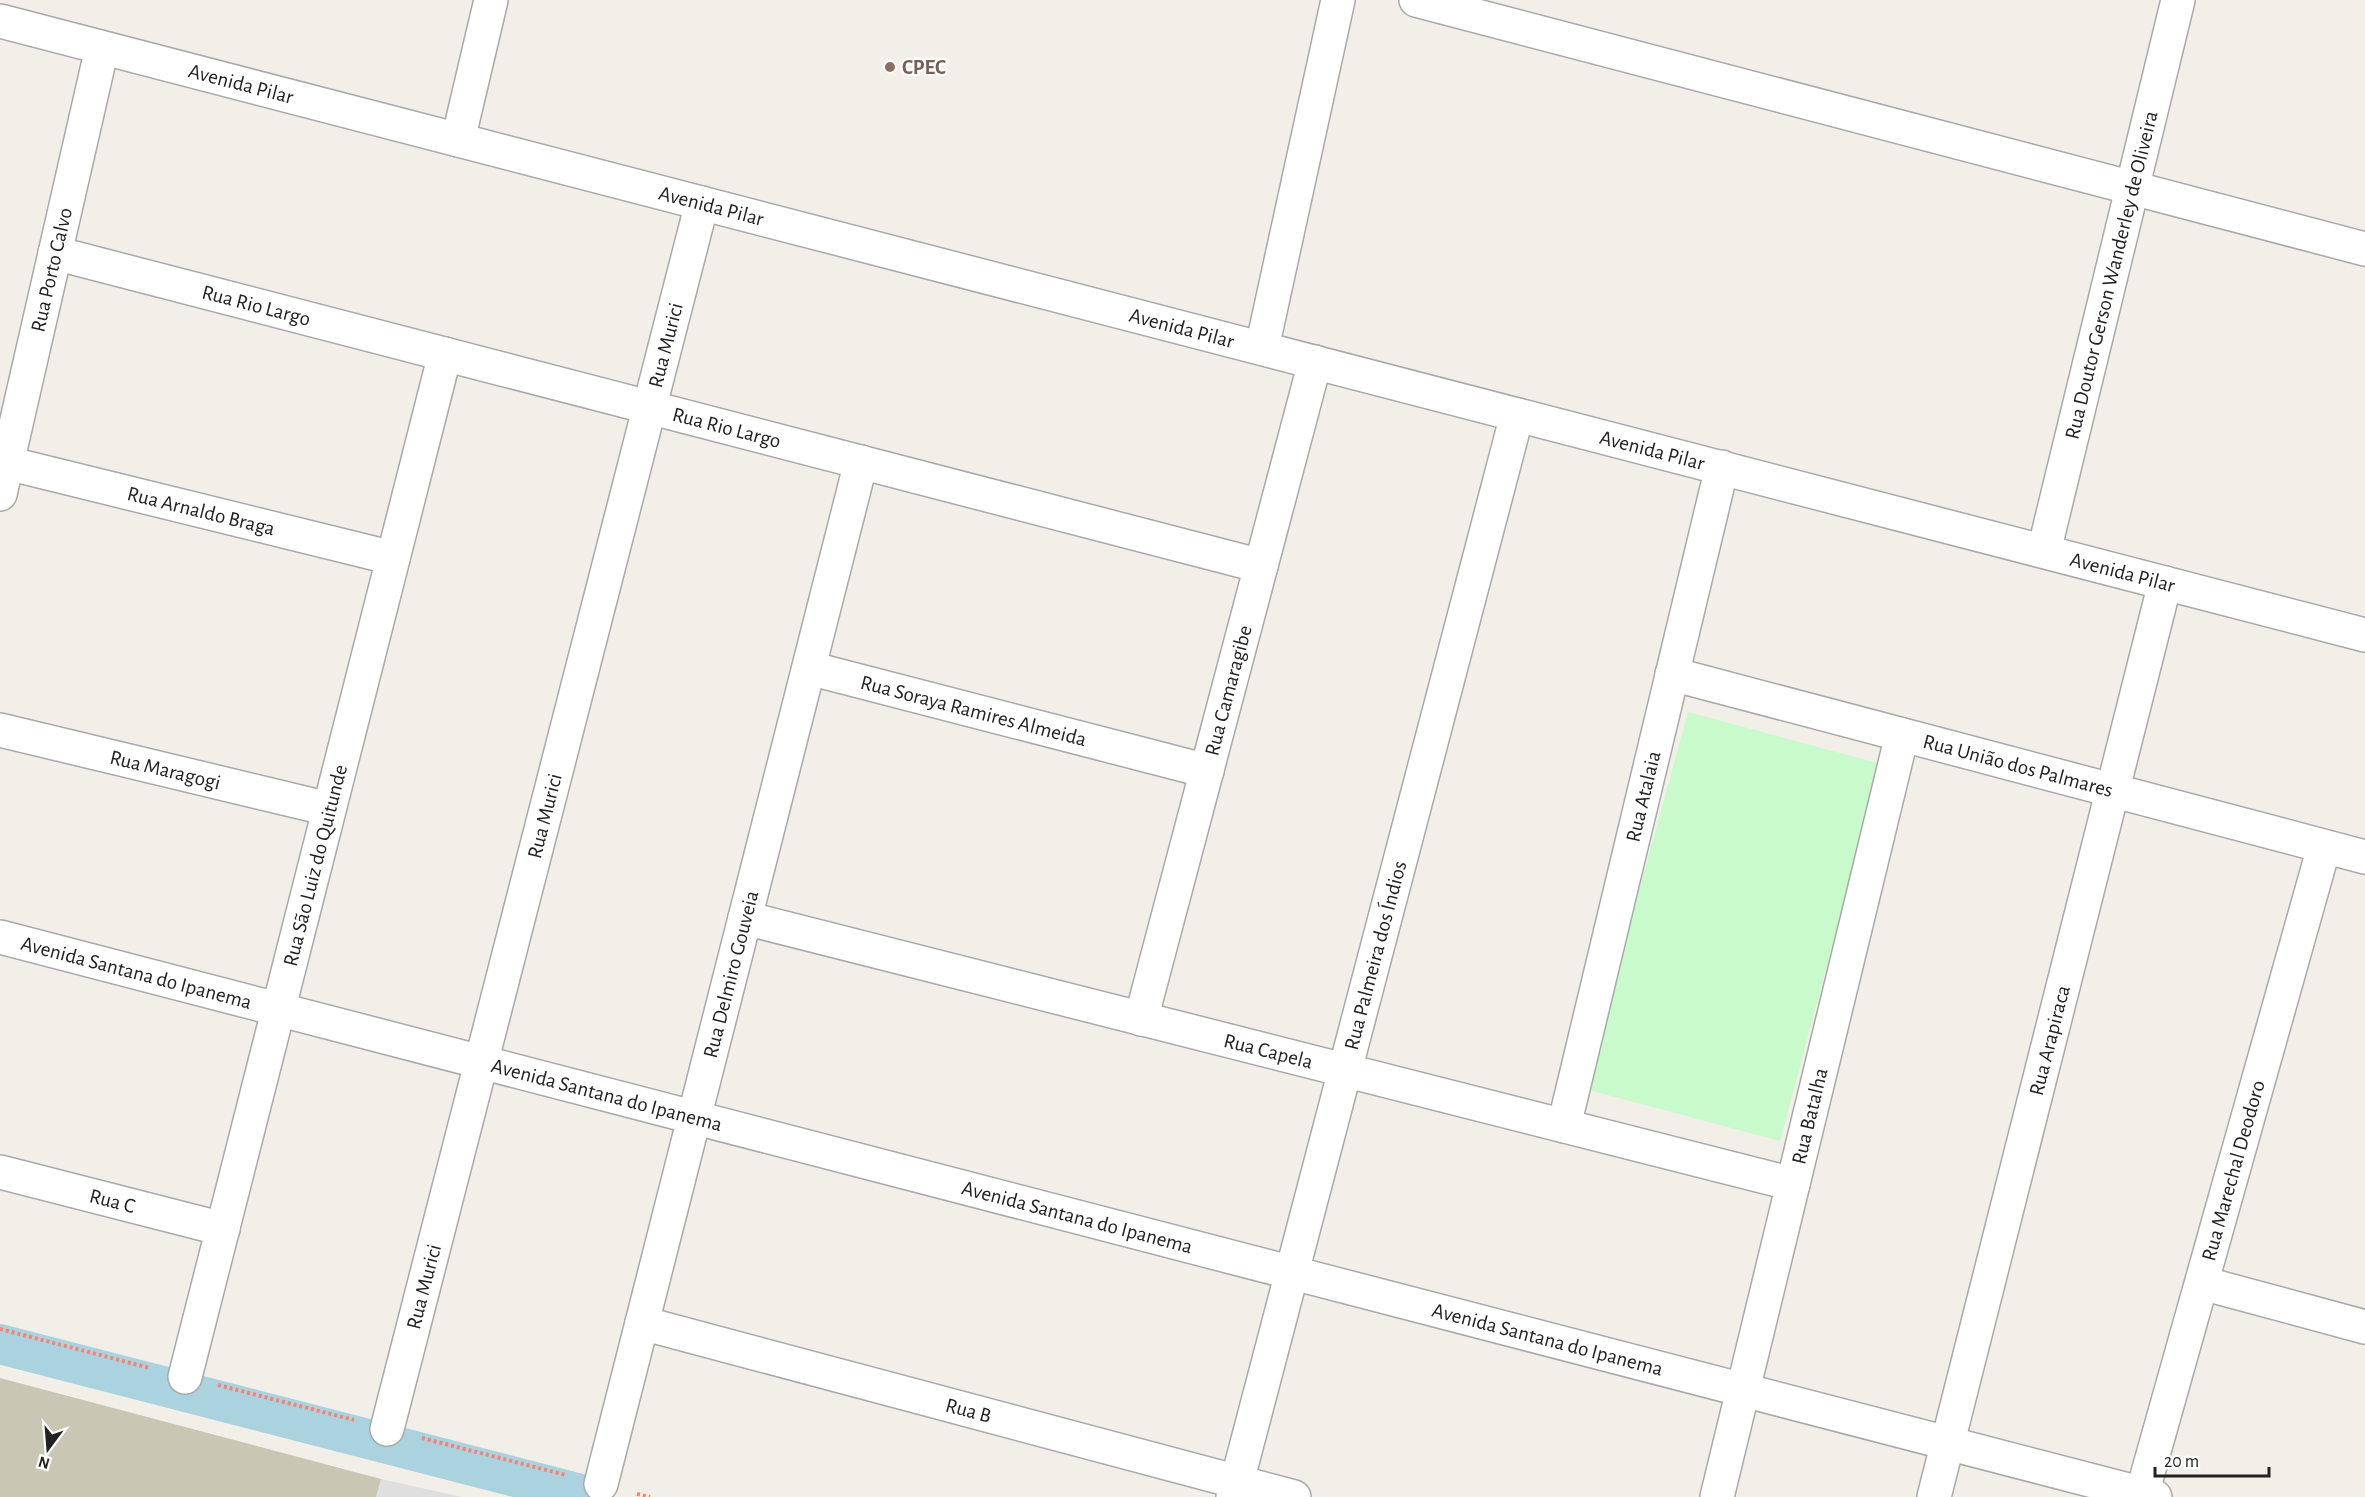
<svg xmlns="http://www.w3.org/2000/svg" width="2365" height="1497" viewBox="0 0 2365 1497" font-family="'Alegreya Sans',sans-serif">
<rect width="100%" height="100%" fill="#f2efe9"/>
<!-- residential -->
<path fill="#e0dfdf" d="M381 1479 462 1497H376Z"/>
<!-- construction -->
<path fill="#c7c7b4" d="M0 1378 381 1479 376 1497H0Z"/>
<!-- park -->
<path fill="#c8facc" d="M1688 712 1881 764 1780 1141 1585 1089Z"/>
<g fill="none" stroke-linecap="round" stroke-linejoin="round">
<!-- canal -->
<path stroke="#aad3df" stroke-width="40" d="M0 1344 593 1497"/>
<defs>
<g id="minor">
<path d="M1416 0 2365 249"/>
<path id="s1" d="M0 21 2365 635"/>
<path d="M458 140 491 0"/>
<path id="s2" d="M55 253 1261 566"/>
<path d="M1262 348 1338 0"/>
<path id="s3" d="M7 463 393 558"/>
<path id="s4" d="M0 494 102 48"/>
<path id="s5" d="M2044 551 2178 0"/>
<path id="s6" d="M809 668 1207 771"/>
<path id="s7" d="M1672 674 2365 857"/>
<path id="s8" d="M0 730 329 809"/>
<path id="s9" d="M745 918 1793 1184"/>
<path id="s10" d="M0 937 2155 1497"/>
<path id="s11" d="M1141 1019 1315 362"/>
<path id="s12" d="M1564 1126 1722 467"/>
<path id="s13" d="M0 1172 223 1229"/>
<path d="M2202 1283 2365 1327"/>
<path id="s14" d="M642 1323 1294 1497"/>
<path id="s15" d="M185 1377 445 354"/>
<path id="s16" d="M387 1429 702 203"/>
<path id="s17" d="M601 1484 861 462"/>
<path id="s18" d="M2142 1494 2324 847"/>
<path id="s19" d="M1233 1497 1517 415"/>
<path id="s20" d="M1717 1497 1902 735"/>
<path id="s21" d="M1934 1497 2165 583"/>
</g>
</defs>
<!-- minor casing -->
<use href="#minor" stroke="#a9a9a9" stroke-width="36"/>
<!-- path -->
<path stroke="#fa8072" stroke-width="4" stroke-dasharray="3 3" stroke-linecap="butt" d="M0 1329 150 1368
M218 1385 354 1420
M422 1438 566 1475
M637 1494 650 1497"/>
<!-- minor -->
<use href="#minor" stroke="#fff" stroke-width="33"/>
</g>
<!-- markers -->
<circle fill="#8d6e63" stroke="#fff" stroke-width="2" cx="890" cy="67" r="6"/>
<g text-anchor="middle" stroke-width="4.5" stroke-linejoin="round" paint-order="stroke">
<!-- education labels -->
<g font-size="21" font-weight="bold" fill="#785e54" stroke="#fff" text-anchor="start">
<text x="902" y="74">CPEC</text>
</g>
<!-- street labels -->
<g font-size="21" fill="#222" stroke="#fff">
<text dy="7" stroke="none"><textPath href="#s1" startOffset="249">Avenida Pilar</textPath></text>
<text dy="7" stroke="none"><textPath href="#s1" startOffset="735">Avenida Pilar</textPath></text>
<text dy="7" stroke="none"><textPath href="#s4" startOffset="230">Rua Porto Calvo</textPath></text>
<text dy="7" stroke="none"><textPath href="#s5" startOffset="284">Rua Doutor Gerson Wanderley de Oliveira</textPath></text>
<text dy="7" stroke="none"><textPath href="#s2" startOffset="208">Rua Rio Largo</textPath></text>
<text dy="7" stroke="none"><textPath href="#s1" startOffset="1221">Avenida Pilar</textPath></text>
<text dy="7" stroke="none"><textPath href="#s16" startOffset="1119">Rua Murici</textPath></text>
<text dy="7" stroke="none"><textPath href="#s2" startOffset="694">Rua Rio Largo</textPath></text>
<text dy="7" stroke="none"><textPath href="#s1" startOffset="1707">Avenida Pilar</textPath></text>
<text dy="7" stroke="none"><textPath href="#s3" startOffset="200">Rua Arnaldo Braga</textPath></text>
<text dy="7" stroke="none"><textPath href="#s1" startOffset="2193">Avenida Pilar</textPath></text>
<text dy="7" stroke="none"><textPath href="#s11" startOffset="340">Rua Camaragibe</textPath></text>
<text dy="7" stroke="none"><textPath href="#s6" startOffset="170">Rua Soraya Ramires Almeida</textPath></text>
<text dy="7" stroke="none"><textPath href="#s7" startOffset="358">Rua União dos Palmares</textPath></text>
<text dy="7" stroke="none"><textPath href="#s8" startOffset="170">Rua Maragogi</textPath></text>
<text dy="7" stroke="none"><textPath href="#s12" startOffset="339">Rua Atalaia</textPath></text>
<text dy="7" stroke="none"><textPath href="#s16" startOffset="633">Rua Murici</textPath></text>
<text dy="7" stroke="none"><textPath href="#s15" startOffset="528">Rua São Luiz do Quitunde</textPath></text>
<text dy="7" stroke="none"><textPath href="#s19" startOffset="560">Rua Palmeira dos Índios</textPath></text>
<text dy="7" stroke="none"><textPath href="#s10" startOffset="141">Avenida Santana do Ipanema</textPath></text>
<text dy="7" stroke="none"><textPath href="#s17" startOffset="526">Rua Delmiro Gouveia</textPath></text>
<text dy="7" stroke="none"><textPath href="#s21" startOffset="471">Rua Arapiraca</textPath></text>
<text dy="7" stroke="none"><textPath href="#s9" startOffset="540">Rua Capela</textPath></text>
<text dy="7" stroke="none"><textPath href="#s10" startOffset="627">Avenida Santana do Ipanema</textPath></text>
<text dy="7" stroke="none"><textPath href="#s20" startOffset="392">Rua Batalha</textPath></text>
<text dy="7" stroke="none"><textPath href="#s18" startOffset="336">Rua Marechal Deodoro</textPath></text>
<text dy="7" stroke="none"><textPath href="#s13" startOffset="116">Rua C</textPath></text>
<text dy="7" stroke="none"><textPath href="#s10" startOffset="1113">Avenida Santana do Ipanema</textPath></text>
<text dy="7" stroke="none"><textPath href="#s16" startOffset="147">Rua Murici</textPath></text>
<text dy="7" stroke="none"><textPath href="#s10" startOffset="1599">Avenida Santana do Ipanema</textPath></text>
<text dy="7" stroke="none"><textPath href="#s14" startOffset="338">Rua B</textPath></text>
</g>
</g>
<!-- north arrow -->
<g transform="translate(48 1449) rotate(196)" stroke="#ffffff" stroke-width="4.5" paint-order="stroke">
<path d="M0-4.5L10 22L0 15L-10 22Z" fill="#222222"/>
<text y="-9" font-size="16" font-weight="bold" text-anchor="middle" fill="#222222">N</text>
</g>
<!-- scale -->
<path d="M2155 1467v9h114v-9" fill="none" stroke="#222222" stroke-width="3"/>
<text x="2164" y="1467" font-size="18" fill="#222222" stroke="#ffffff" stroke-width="4.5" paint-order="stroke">20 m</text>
</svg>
